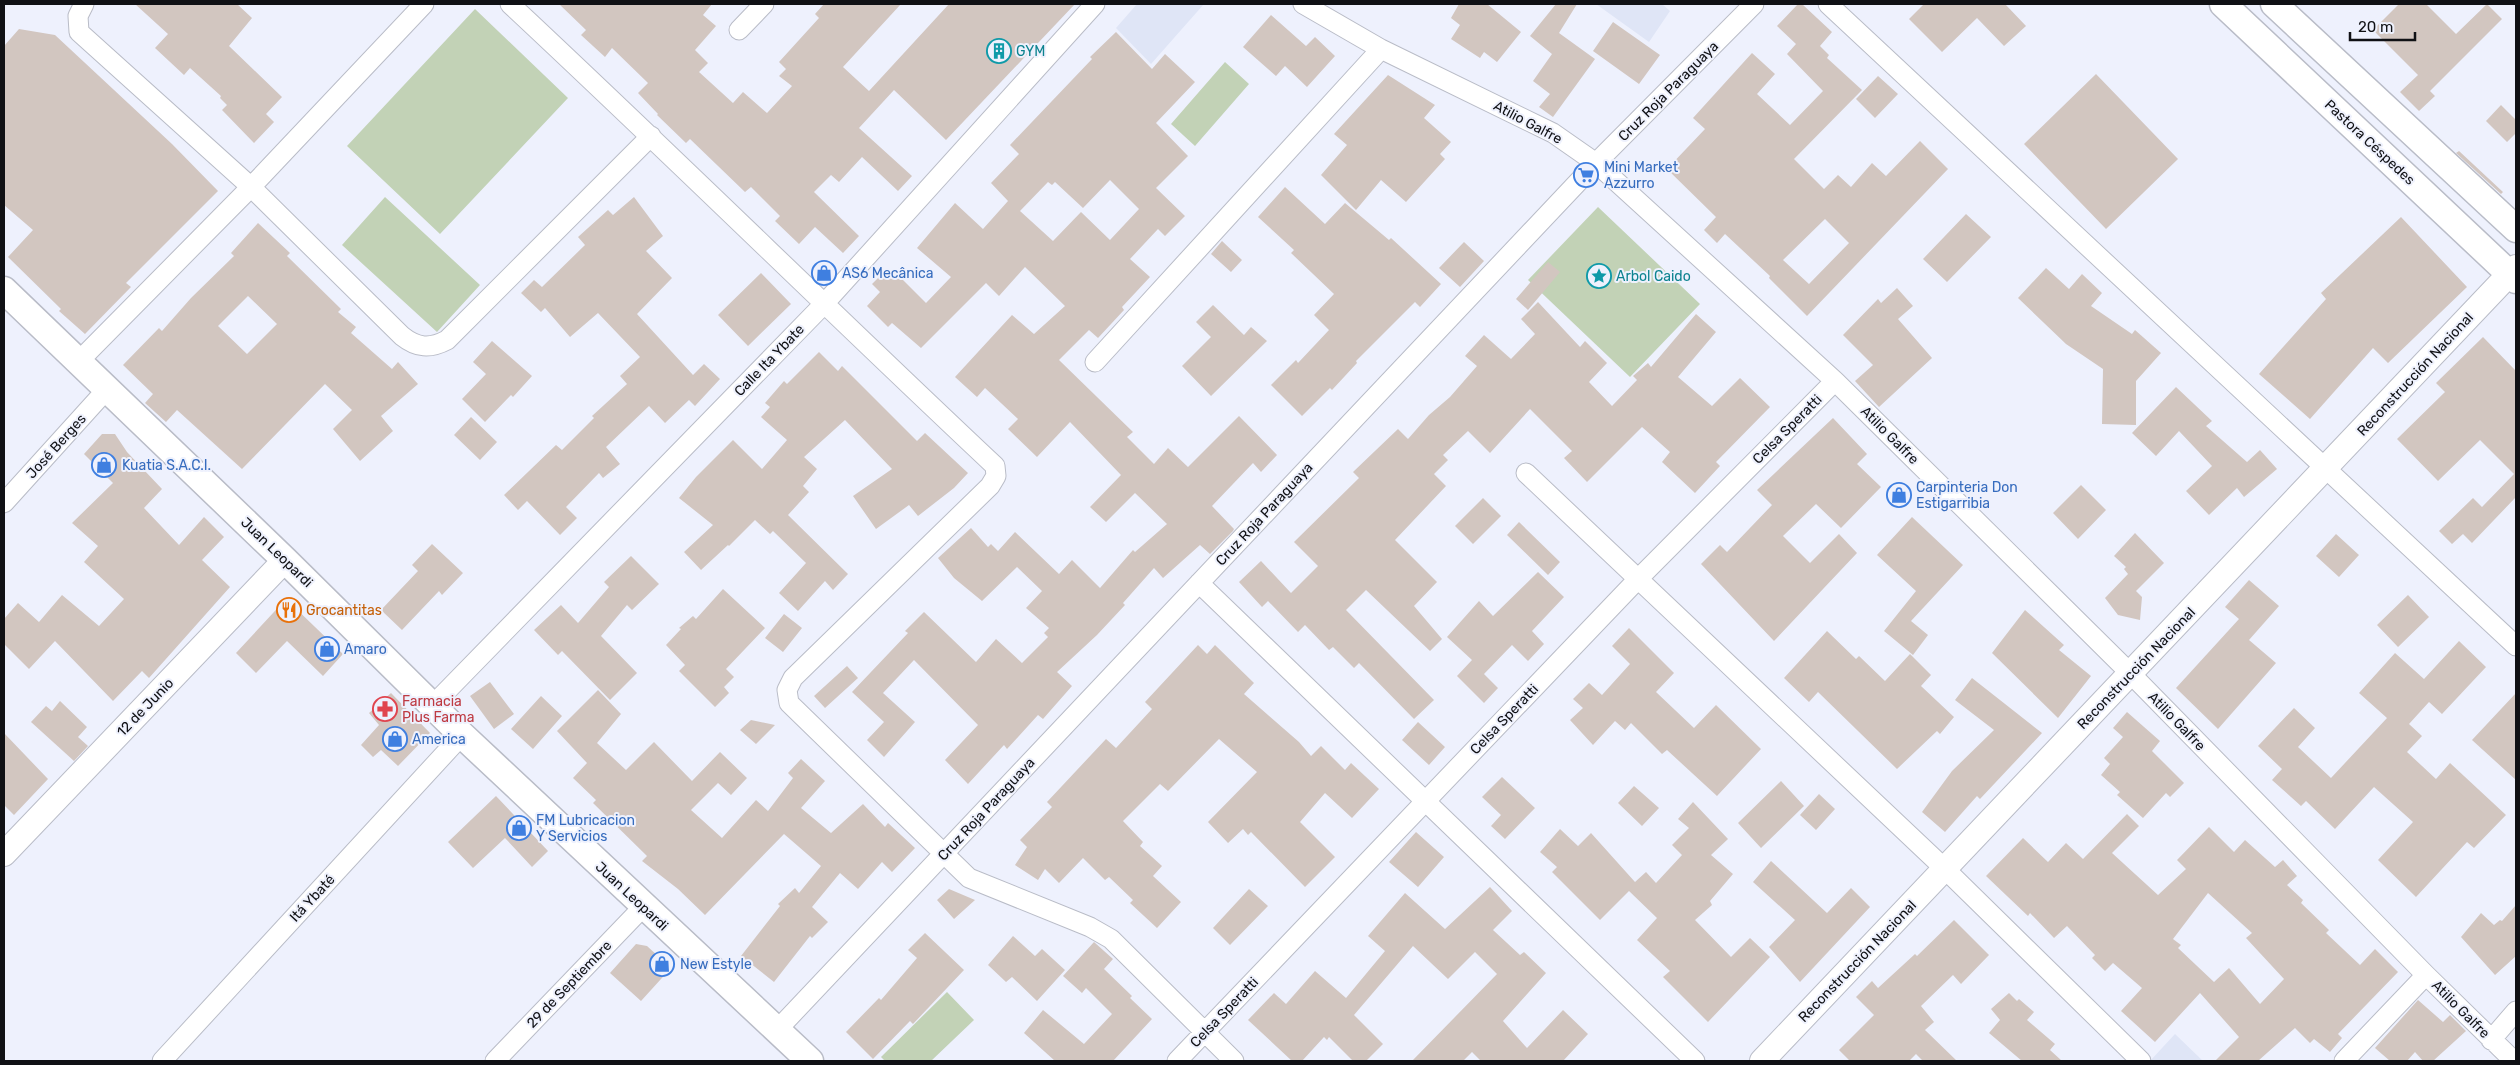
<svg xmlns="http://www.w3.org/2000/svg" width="2520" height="1065" viewBox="0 0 2520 1065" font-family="Rubik,sans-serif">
<rect width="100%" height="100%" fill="#eef1fd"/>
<!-- built -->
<path fill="#dfe5f6" d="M1137 4H1204L1151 64 1116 28Z
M1596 4H1662L1670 11 1649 42Z
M2175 1034 2203 1061H2150Z"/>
<!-- green -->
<path fill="#c2d2b6" d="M475 9 568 98 440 234 347 146Z
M1225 62 1249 84 1195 146 1171 124Z
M385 197 480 285 437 332 342 245Z
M1598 207 1700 304 1630 377 1528 280Z
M947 992 974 1020 931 1061H885L881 1057Z"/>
<!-- building -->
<path fill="#d2c6c0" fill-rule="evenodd" d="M135 4H237L252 18 229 46 282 97 266 114 274 122 254 143 222 110 227 105 220 98 221 96 190 68 184 75 155 48 168 34Z
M559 4H712L703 15 716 26 695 50 708 63 699 72 733 103 743 92 767 113 792 86 779 76 786 69 779 62 819 18 815 14 824 4H901L843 67 869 91 949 4H1075L946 140 894 90 859 128 912 176 898 191 862 157 839 182 831 175 814 192 859 236 843 253 815 227 799 244 775 221 780 216 751 187 745 192 690 139 686 143 657 115 658 114 638 93 648 83 612 48 605 57 581 35 586 30Z
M1459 4H1487L1521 32 1497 62 1484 52 1480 58 1451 39 1460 25 1451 18Z
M1556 4H1577L1559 33 1595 59 1553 117 1539 107 1550 94 1533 81 1552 54 1530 36Z
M1798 4H1802L1832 32 1820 46 1829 55 1827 58 1862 90 1794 159 1824 189 1838 175 1851 187 1872 163 1886 176 1920 141 1948 169 1807 316 1769 278 1770 276 1725 234 1717 243 1704 230 1716 217 1667 169 1705 129 1693 118 1752 53 1775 74 1757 94 1790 125 1823 91 1787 54 1796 44 1777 26ZM1825 219 1849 243 1809 284 1783 260Z
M1924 4H2005L2026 26 2004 46 1977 18 1942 52 1909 19Z
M2399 4H2426L2456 34 2487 4 2502 19 2430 91 2435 96 2419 111 2400 92 2418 75 2373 30Z
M1271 15 1306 46 1315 37 1335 56 1307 87 1285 66 1276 76 1243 47Z
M1613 22 1660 55 1639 84 1593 51Z
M19 29 55 35 172 144 218 191 126 283 131 287 85 334 59 311 61 309 8 257 33 230 4 205V46Z
M1116 32 1152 69 1165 54 1195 82 1156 123 1188 156 1156 188 1185 216 1165 236 1158 229 1130 259 1150 277 1122 307 1124 310 1098 338 1089 330 1059 360 1133 432 1127 437 1154 464 1168 448 1188 467 1239 416 1277 455 1261 472 1253 463 1212 506 1234 529 1233 531 1210 554 1200 545 1163 578 1154 568 1123 603 1125 605 1097 635 1057 672 1072 686 1043 719 1038 715 1007 749 1004 745 968 784 945 760 978 725 914 660 883 693 915 722 884 757 867 740 884 722 852 692 908 633 905 631 924 612 976 662 996 639 1022 663 1048 637 1044 633 1049 628 1026 608 1042 591 1017 567 982 601 954 578 938 558 971 528 988 547 991 544 998 551 1015 532 1059 574 1072 560 1100 588 1133 550 1135 552 1167 524 1135 493 1106 522 1090 507 1121 475 1070 422 1037 457 1008 429 1018 419 985 388 977 397 955 377 1012 315 1034 334 1065 306 1025 267 999 296 986 283 921 348 892 323 888 327 867 306 880 292 872 284 885 271 893 279 897 274 926 303 951 277 917 248 955 203 983 229 1008 201 991 183 1019 154 1010 145 1092 59 1090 57ZM1110 180 1139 209 1110 240 1081 212 1053 241 1020 211 1048 182 1052 185 1055 182 1083 208Z
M2096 74 2178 159 2106 229 2024 144Z
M1388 75 1435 105 1424 118 1451 142 1440 154 1445 159 1406 202 1381 180 1356 210 1321 175 1347 145 1334 134Z
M1878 76 1898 94 1875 118 1856 99Z
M2501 105 2516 120V133L2507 142 2486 121Z
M2459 151 2503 192 2501 194 2456 153Z
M1285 187 1325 224 1345 203 1389 240 1391 238 1441 284 1420 307 1415 302 1356 361 1357 363 1332 390 1330 388 1302 416 1271 385 1296 360 1298 363 1329 330 1314 315 1334 294 1291 253 1294 250 1258 217Z
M634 197 663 236 646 251 672 278 637 314 693 375 704 364 720 379 695 406 689 400 665 423 649 406 606 447 620 464 603 478 599 473 566 507 577 518 560 535 527 501 518 510 504 495 556 445 562 450 594 418 592 416 627 384 620 376 640 357 598 313 570 337 545 308 541 312 521 293 534 280 542 287 585 245 578 237 608 210 613 215Z
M1966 214 1991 237 1947 282 1923 259Z
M2401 217 2467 287 2388 363 2373 348 2310 419 2259 374 2326 299 2321 293Z
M258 223 290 253 287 256 341 309 338 312 356 327 351 333 392 369 398 362 418 384 381 416 393 431 360 461 333 429 352 410 325 384 242 469 177 410 166 422 145 403 153 394 123 365 159 328 162 331 191 298 234 256 231 253ZM248 296 277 324 247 354 218 326Z
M1222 241 1242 260 1231 272 1211 254Z
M1464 242 1484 261 1460 287 1439 268Z
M1548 262 1560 272 1528 310 1516 299Z
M2046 268 2069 289 2082 274 2102 293 2091 306 2132 334 2135 330 2161 353 2136 381V425L2102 424 2103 369 2066 344 2018 298Z
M761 273 791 304 748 346 718 315Z
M1897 288 1913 306 1898 319 1932 358 1879 407 1855 381 1873 365 1843 335 1878 299 1881 303Z
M1538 302 1580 347 1585 341 1607 363 1589 382 1612 406 1637 380 1633 376 1648 363 1651 367 1696 314 1716 332 1678 377 1712 406 1740 378 1770 407 1716 462 1720 466 1695 493 1662 462 1670 452 1642 427 1587 482 1564 458 1572 451 1530 409 1490 453 1468 431 1443 455 1448 460 1434 474 1446 486 1395 540 1437 582 1414 606 1442 639 1430 651 1366 590 1346 610 1434 700 1414 719 1359 663 1354 668 1333 647 1329 650 1305 625 1298 632 1268 601 1262 607 1239 582 1261 561 1291 593 1318 566 1294 542 1359 478 1353 472 1398 429 1408 439 1429 415 1450 397 1477 366 1465 356 1484 335 1511 359 1535 334 1521 319Z
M1213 305 1244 335 1251 327 1267 341 1211 396 1182 366 1211 337 1196 322Z
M2483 337 2516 371V497L2472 543 2463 534 2452 544 2439 531 2473 498 2482 507 2514 474 2480 440 2438 481 2397 439 2445 392 2436 383Z
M492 341 532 376 513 397 511 395 485 422 462 399 486 374 473 362Z
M819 352 838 371 842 366 917 441 925 433 968 473 954 488 918 516 909 505 876 529 853 496 892 469 845 420 804 457 817 469 803 486 809 492 788 515 848 574 833 590 825 581 798 611 779 593 806 563 773 531 770 534 755 520 729 546 728 545 701 570 684 552 713 525 679 498 696 477 733 440 762 469 787 440 761 417 770 407 765 403 784 381 787 384Z
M2176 387 2212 421 2206 426 2247 462 2260 450 2277 469 2244 497 2237 488 2209 515 2186 491 2212 466 2179 431 2156 456 2132 433Z
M471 417 497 442 480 460 454 435Z
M1833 418 1867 454 1857 464 1881 487 1841 528 1816 504 1783 536 1810 563 1839 534 1857 553 1774 641 1701 564 1720 545 1727 552 1772 505 1757 490Z
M102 434H115L127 452 162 489 144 508 179 545 204 517 224 537 202 560 230 587 149 678 142 671 113 701 55 641 29 669 4 644V619L18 603 39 622 62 595 99 626 124 599 84 562 98 546 72 523 113 483 84 454Z
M2081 485 2106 510 2078 539 2053 513Z
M1483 498 1501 516 1473 544 1455 526Z
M1912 517 1963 565 1911 621 1928 635 1913 655 1884 631 1916 591 1877 555Z
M1519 522 1560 562 1548 575 1507 535Z
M2135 533 2164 563 2136 591 2142 597 2140 620 2118 615 2105 598 2128 574 2124 569 2126 567 2114 556Z
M2336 534 2359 555 2339 577 2316 556Z
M432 544 463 573 442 595 439 591 402 630 381 610 418 571 412 565Z
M631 556 659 584 632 610 627 605 601 636 637 673 610 700 562 651 558 655 534 630 561 605 578 623 609 587 604 582Z
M1538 572 1564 597 1532 631 1544 644 1528 661 1512 645 1484 674 1498 688 1484 703 1457 676 1472 660 1447 637 1479 601 1493 616Z
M2249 580 2279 606 2249 640 2276 663 2218 729 2176 688 2239 619 2225 607Z
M723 589 765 628 726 669 734 677 724 687 729 693 715 707 679 671 685 665 666 645 681 629 679 628 693 616 696 619Z
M2408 595 2429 617 2398 647 2377 625Z
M286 599 343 654 323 676 287 641 256 673 236 653Z
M2025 610 2064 645 2059 650 2091 676 2058 718 1992 653Z
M784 614 802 628 783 652 765 638Z
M1629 628 1674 673 1656 692 1694 728 1716 705 1761 749 1717 796 1667 750 1662 754 1631 723 1625 730 1615 721 1593 745 1570 720 1583 708 1573 699 1589 683 1602 695 1630 664 1612 646Z
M1827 631 1856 659 1859 656 1885 681 1910 654 1931 675 1921 686 1954 717 1940 734 1937 731 1897 769 1818 692 1809 702 1784 678Z
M2459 641 2486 667 2442 714 2429 702 2409 724 2422 736 2407 752 2436 779 2450 763 2506 815 2474 848 2467 842 2416 897 2378 860 2413 822 2374 787 2335 829 2306 801 2301 806 2272 780 2282 769 2258 746 2294 708 2315 728 2298 747 2331 778 2387 718 2359 693 2395 653 2424 679Z
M1198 645 1207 654 1215 645 1254 683 1244 694 1299 742 1311 756 1321 746 1345 770 1351 763 1379 789 1352 818 1325 793 1300 822 1335 857 1305 887 1251 832 1248 835 1243 829 1228 843 1208 822 1257 772 1219 739 1168 791 1160 784 1123 821 1143 842 1140 846 1162 866 1153 876 1181 902 1157 928 1130 903 1133 900 1109 877 1105 880 1083 858 1059 883 1045 869 1038 880 1015 865 1027 847 1020 840 1052 807 1047 802 1106 739 1116 748 1152 709 1145 702Z
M847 666 858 678 825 708 814 696Z
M1972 678 2042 733 1980 799 1977 796 1945 832 1922 812 1952 771 1994 730 1955 700Z
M490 682 514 714 494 729 470 696Z
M598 690 621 714 597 743 626 770 654 742 692 781 720 752 747 778 731 795 718 783 691 810 722 838 756 800 768 811 793 778 788 773 801 759 825 781 801 808 831 833 863 804 885 827 888 823 915 848 892 872 882 862 858 889 840 873 812 907 828 922 812 938 810 936 774 982 741 956 780 906 778 904 795 888 799 893 821 866 784 834 705 915 678 889 642 861 647 856 593 803 596 800 573 778 587 763 557 731Z
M391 693 430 733 398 766 381 750 373 757 361 745 379 725 369 713Z
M2516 693V780L2472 740Z
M541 696 562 716 533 749 511 729Z
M60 701 87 727 78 737 88 746 74 761 31 722 46 706 52 711Z
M2127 712 2160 741 2152 751 2184 783 2170 797 2166 793 2143 818 2117 795 2120 792 2101 775 2110 764 2104 758 2123 737 2113 728Z
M751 720 775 725 756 744 740 730Z
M1418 722 1445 747 1429 765 1402 740Z
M4 733 48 779 14 815 4 805Z
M1502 777 1535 808 1505 839 1491 826 1501 815 1482 797Z
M1781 781 1804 806 1761 848 1738 823Z
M1634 786 1659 808 1642 826 1618 803Z
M1819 794 1835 809 1816 830 1800 815Z
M496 796 548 851 532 867 505 838 473 868 448 842Z
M1693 802 1728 839 1711 855 1733 874 1710 901 1712 905 1695 920 1731 957 1750 938 1770 957 1708 1022 1663 977 1670 971 1637 940 1657 918 1629 891 1600 920 1552 872 1557 867 1540 852 1560 829 1578 846 1591 833 1635 882 1646 872 1656 883 1682 855 1672 845 1689 828 1678 819Z
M2127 814 2139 826 2112 853 2158 895 2186 869 2177 860 2209 827 2234 852 2245 840 2275 867 2283 860 2297 876 2287 885 2303 900 2301 903 2329 930 2326 933 2360 965 2375 949 2398 972 2338 1034 2342 1038 2330 1052 2314 1039 2310 1043 2295 1028 2258 1061H2215L2239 1037 2200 993 2155 1042 2121 1011 2142 988 2113 963 2105 971 2092 958 2095 955 2067 926 2054 938 2030 913 2028 916 1986 876 2023 838 2048 862 2066 843 2083 859ZM2208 893 2252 933 2246 938 2284 979 2260 1004 2229 968 2214 982 2178 948 2181 945 2173 939Z
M1416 832 1444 857 1418 887 1389 862Z
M1771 861 1827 913 1851 888 1870 907 1800 982 1769 947 1795 920 1753 882Z
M1490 887 1512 911 1493 930 1520 955 1524 952 1546 973 1503 1021 1527 1048 1563 1010 1588 1034 1563 1061H1481L1472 1052 1463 1061H1412L1497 974 1475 952 1448 979 1413 946 1354 1015 1383 1044 1366 1061H1353L1329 1037 1327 1040 1324 1037 1302 1061H1292L1248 1020 1274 993 1286 1004 1315 971 1346 998 1385 951 1368 936 1405 893 1445 929Z
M949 889 975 900 954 919 937 900Z
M1249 889 1268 906 1230 945 1213 928Z
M2516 905V956L2495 975 2461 937 2481 913 2494 925 2500 920 2502 921Z
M1954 920 1989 955 1961 984 1953 975 1921 1006 1934 1022 1925 1030 1957 1061H1923L1916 1054 1909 1061H1850L1839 1050 1874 1015 1856 997 1872 981 1878 988 1915 954 1917 956Z
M925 933 964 970 913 1024 910 1021 873 1059 846 1032 879 998 881 1000 917 958 908 950Z
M1013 936 1035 956 1042 949 1065 970 1037 1001 1012 977 1006 982 988 965Z
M1094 942 1113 959 1104 969 1132 996 1130 998 1152 1019 1113 1061H1055L1024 1033 1043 1010 1084 1044 1112 1014 1086 988 1082 993 1063 976Z
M636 944 647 946 671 968 641 1001 610 973Z
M2009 993 2017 1001 2019 999 2034 1012 2027 1020 2055 1044 2050 1050 2062 1061H2022L1989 1033 2000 1020 1991 1009Z
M2418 1000 2443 1022 2450 1015 2466 1031 2433 1061H2423L2415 1052 2407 1061H2390L2375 1048Z"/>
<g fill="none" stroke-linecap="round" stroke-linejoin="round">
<defs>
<path id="minor" d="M84 4 78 16 79 32 251 187 402 336C417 348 430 349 447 340L651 136
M510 4C673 156 832 313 995 466L996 476 990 486 793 678 787 690 789 703 969 878 1090 927 1111 939 1234 1061
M1303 4 1381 49 1553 133 1596 163 1835 381 2130 673 2426 975 2514 1061
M1828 4 2516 646
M739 30 764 4
M79 361 251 187 424 4
M1095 362 1381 49
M1526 473 1945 869 2141 1061
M4 503 108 388
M1199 583 1695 1061
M433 705 823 305 1095 4
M778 1029 1596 163 1754 4
M2491 1040 2516 1011
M162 1061 462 735
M495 1061 643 907
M1177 1061 1638 579 1835 381
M2344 1061 2426 975"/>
<path id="tertiary" d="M4 854 285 560
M1762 1061 2516 267"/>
<path id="secondary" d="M2223 4 2516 280
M2274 4 2516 229
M4 290 285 560 462 735 810 1061"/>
</defs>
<!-- minor casing -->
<use href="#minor" stroke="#b9bcc7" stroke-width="21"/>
<!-- tertiary casing -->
<use href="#tertiary" stroke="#b9bcc7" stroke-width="26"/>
<!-- secondary casing -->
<use href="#secondary" stroke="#b9bcc7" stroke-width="29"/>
<!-- minor -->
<use href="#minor" stroke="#fff" stroke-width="19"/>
<!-- tertiary -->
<use href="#tertiary" stroke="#fff" stroke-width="24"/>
<!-- secondary -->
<use href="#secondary" stroke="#fff" stroke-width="26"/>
</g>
<!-- icons -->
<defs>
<symbol id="building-ring" viewBox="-11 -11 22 22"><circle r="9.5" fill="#eef1fd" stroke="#0f9aa8" stroke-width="1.5"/><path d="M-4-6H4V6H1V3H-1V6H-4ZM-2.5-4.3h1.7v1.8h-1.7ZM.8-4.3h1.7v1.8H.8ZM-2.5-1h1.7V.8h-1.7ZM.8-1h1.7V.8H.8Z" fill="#0f9aa8"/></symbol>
<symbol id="supermarket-ring" viewBox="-11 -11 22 22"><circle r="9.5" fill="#eef1fd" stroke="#3f7fe0" stroke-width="1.5"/><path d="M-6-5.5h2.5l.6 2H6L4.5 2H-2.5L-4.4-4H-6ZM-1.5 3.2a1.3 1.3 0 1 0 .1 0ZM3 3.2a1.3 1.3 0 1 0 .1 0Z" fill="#3f7fe0"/></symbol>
<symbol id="shop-ring" viewBox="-11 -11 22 22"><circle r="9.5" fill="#eef1fd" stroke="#3f7fe0" stroke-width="1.5"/><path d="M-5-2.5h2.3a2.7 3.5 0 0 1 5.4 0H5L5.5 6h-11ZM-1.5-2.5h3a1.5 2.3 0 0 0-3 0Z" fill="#3f7fe0"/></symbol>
<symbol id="sight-ring" viewBox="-11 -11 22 22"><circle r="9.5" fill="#eef1fd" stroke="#0f9aa8" stroke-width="1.5"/><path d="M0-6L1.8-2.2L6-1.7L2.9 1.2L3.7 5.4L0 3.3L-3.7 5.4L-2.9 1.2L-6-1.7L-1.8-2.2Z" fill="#0f9aa8"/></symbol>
<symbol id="restaurant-ring" viewBox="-11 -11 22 22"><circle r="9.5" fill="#eef1fd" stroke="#e8710a" stroke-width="1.5"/><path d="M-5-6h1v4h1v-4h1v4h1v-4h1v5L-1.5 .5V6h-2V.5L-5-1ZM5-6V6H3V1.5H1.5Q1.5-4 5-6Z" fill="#e8710a"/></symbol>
<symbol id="pharmacy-ring" viewBox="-11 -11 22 22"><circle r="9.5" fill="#eef1fd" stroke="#e0444e" stroke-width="1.5"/><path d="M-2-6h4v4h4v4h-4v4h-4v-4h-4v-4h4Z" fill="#e0444e"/></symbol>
</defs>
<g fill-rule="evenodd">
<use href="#building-ring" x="985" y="37" width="28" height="28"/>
<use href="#supermarket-ring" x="1572" y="161" width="28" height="28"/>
<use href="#shop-ring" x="810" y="259" width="28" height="28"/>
<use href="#sight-ring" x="1585" y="262" width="28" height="28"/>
<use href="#shop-ring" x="90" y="451" width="28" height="28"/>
<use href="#shop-ring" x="1885" y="481" width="28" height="28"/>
<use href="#restaurant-ring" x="275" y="596" width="28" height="28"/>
<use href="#shop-ring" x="313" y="635" width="28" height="28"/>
<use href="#pharmacy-ring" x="371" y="695" width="28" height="28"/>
<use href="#shop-ring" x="381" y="725" width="28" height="28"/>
<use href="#shop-ring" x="505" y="814" width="28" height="28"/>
<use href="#shop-ring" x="648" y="950" width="28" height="28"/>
</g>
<g text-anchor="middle" stroke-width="4" stroke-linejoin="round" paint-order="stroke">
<!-- culture labels -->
<g font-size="14" fill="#0d838f" stroke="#eef1fd" text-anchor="start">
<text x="1016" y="56">GYM</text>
<text x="1616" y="281">Arbol Caido</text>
</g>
<!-- street labels -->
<g font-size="14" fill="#101115" stroke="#eef1fd">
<text transform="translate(1668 91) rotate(-45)" y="5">Cruz Roja Paraguaya</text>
<text transform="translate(1528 122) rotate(28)" y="5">Atilio Galfre</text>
<text transform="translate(2370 142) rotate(43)" y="5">Pastora Céspedes</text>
<text transform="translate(769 360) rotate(-46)" y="5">Calle Ita Ybate</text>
<text transform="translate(2415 374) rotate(-47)" y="5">Reconstrucción Nacional</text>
<text transform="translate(1787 429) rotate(-45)" y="5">Celsa Speratti</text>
<text transform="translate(1890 435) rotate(45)" y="5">Atilio Galfre</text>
<text transform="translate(56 446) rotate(-48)" y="5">José Berges</text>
<text transform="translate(1264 514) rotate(-47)" y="5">Cruz Roja Paraguaya</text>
<text transform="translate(277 552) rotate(44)" y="5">Juan Leopardi</text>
<text transform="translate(2136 668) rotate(-46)" y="5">Reconstrucción Nacional</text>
<text transform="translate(145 707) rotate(-46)" y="5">12 de Junio</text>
<text transform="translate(1504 719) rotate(-46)" y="5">Celsa Speratti</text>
<text transform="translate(2177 721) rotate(46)" y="5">Atilio Galfre</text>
<text transform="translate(986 809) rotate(-47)" y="5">Cruz Roja Paraguaya</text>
<text transform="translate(632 896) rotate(43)" y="5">Juan Leopardi</text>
<text transform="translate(312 898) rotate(-47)" y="5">Itá Ybaté</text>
<text transform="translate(1857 961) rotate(-46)" y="5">Reconstrucción Nacional</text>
<text transform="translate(569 984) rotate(-46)" y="5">29 de Septiembre</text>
<text transform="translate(2461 1009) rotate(45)" y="5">Atilio Galfre</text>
<text transform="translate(1224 1012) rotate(-46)" y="5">Celsa Speratti</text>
</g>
<!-- shop labels -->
<g font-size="14" fill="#366cbe" stroke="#eef1fd" text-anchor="start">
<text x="1604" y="172">Mini Market<tspan x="1604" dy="16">Azzurro</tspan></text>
<text x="842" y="278">AS6 Mecânica</text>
<text x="122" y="470">Kuatia S.A.C.I.</text>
<text x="1916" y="492">Carpinteria Don<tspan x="1916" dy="16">Estigarribia</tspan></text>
<text x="344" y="654">Amaro</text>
<text x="412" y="744">America</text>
<text x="536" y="825">FM Lubricacion<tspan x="536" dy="16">Y Servicios</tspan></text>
<text x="680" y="969">New Estyle</text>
</g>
<!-- food labels -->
<g font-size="14" fill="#c56008" stroke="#eef1fd" text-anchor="start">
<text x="306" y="615">Grocantitas</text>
</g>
<!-- health labels -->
<g font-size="14" fill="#be3a42" stroke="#eef1fd" text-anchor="start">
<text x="402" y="706">Farmacia<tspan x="402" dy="16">Plus Farma</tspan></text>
</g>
</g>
<!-- border -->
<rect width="2520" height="1065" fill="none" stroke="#101115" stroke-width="10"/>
<!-- scale -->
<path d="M2350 32v8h65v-8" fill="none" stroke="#101115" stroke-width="2.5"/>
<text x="2358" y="32" font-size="15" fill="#101115" stroke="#eef1fd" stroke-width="4" paint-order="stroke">20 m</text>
</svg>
